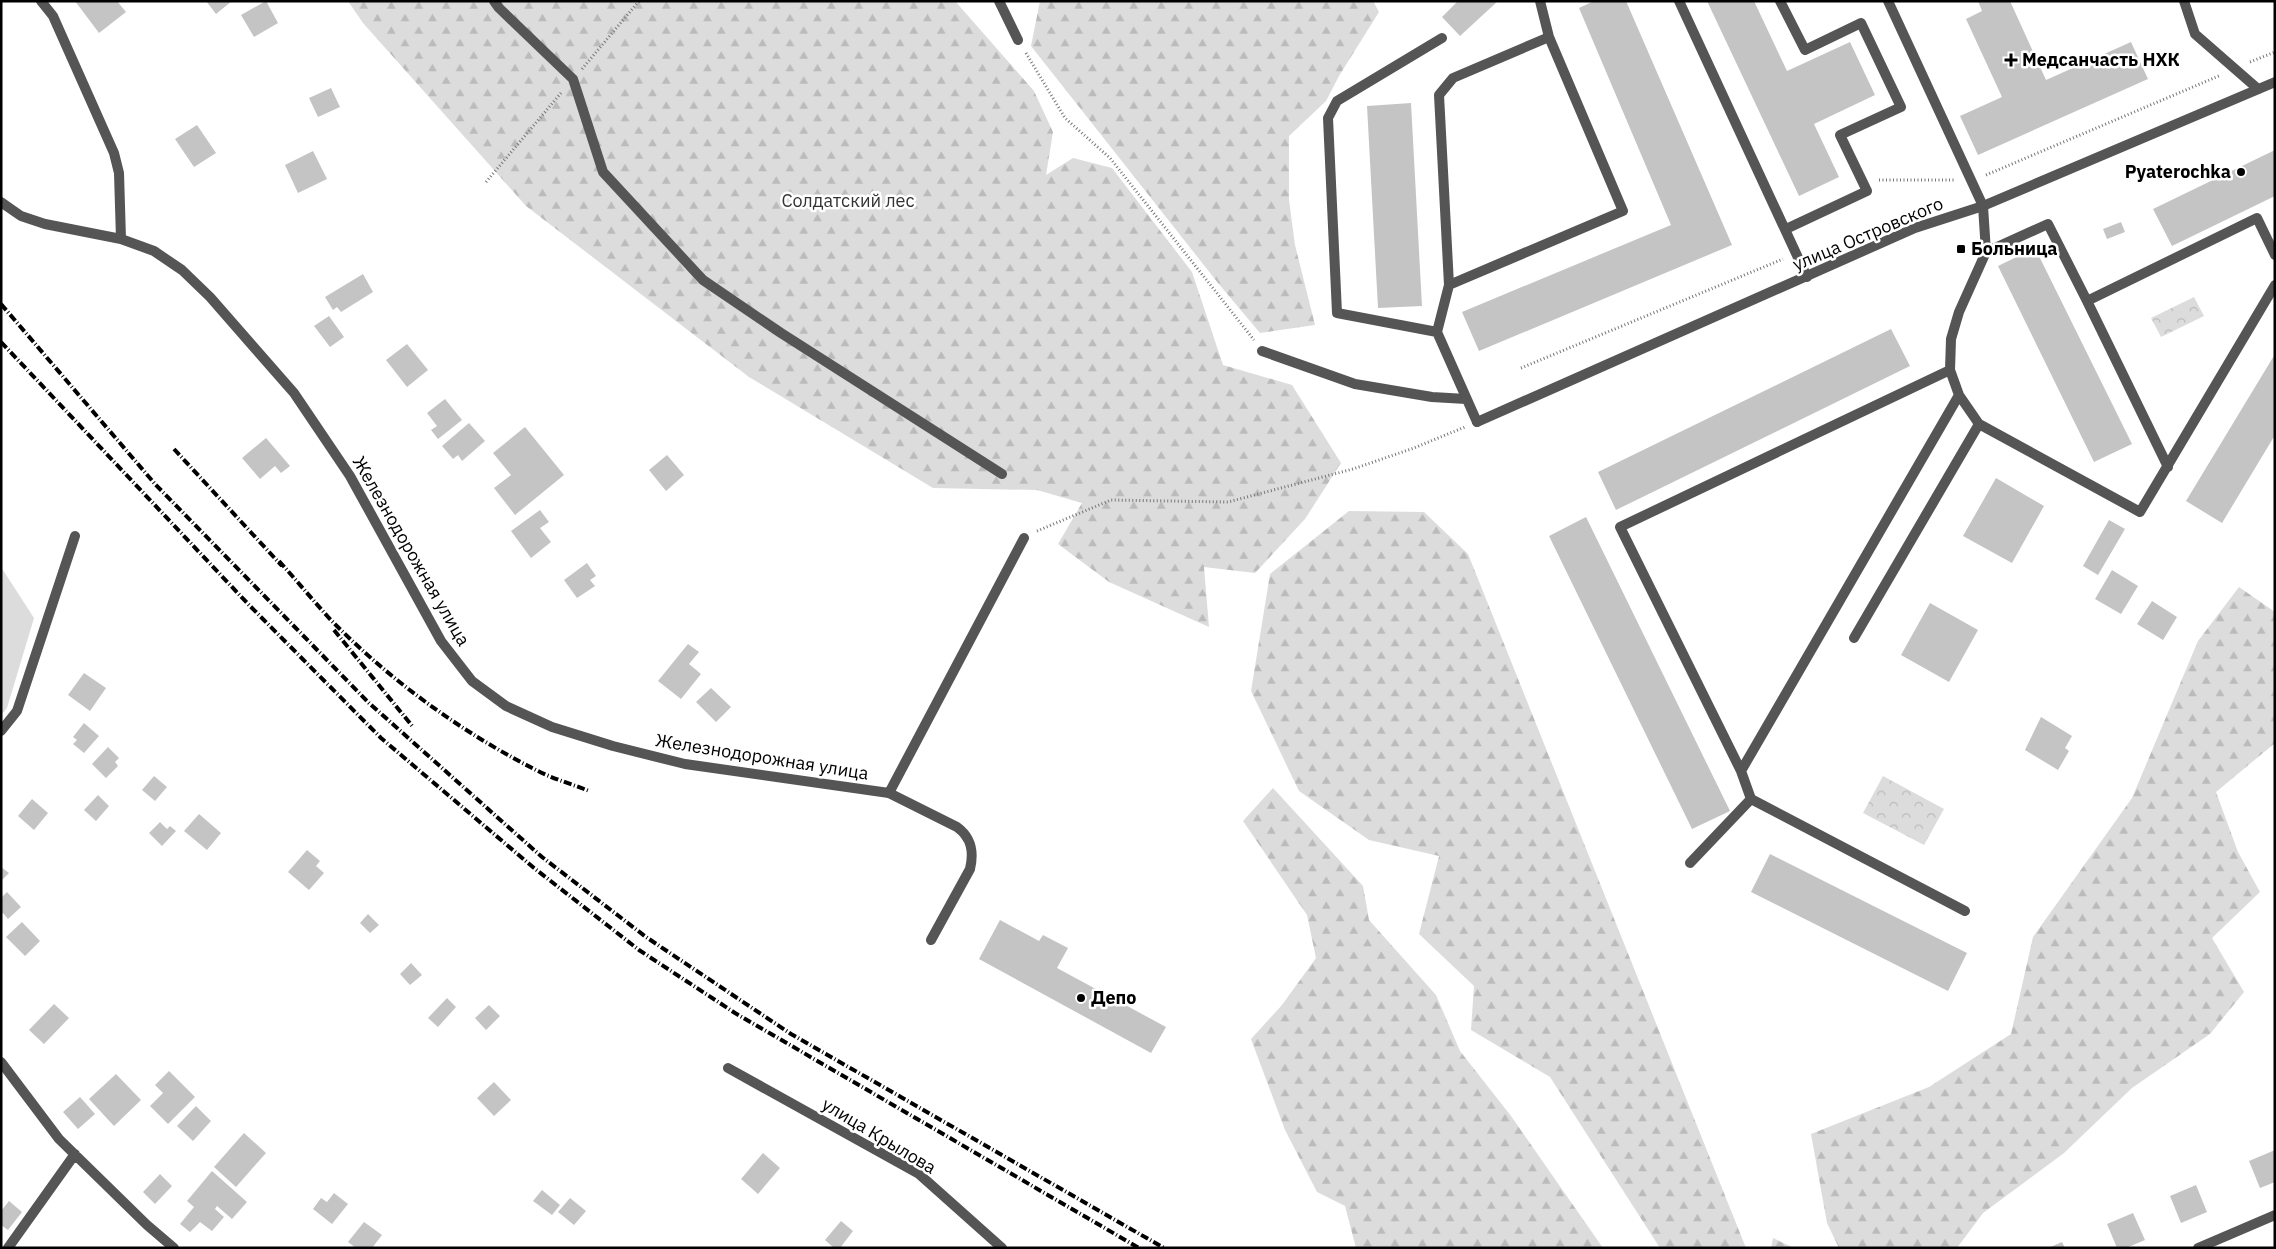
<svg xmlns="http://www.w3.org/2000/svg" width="2276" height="1249" viewBox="0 0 2276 1249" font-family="'IBM Plex Sans',sans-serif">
<defs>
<pattern id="forest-firs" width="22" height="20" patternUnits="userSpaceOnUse" patternTransform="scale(1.25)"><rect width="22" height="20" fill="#dcdcdc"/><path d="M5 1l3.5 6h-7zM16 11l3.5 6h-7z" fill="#bbb"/></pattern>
<pattern id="park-crowns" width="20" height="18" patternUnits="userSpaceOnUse" patternTransform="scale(1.25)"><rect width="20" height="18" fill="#dcdcdc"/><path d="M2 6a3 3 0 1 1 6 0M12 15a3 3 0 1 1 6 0" fill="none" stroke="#bbb"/></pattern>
</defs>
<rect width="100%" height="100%" fill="#fff"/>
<!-- green -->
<path fill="#dcdcdc" d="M1 567 34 618 7 708 1 715Z"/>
<!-- forest -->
<path fill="url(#forest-firs)" d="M348 1H955L1034 91 1053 132 1046 175 1073 158 1112 168 1192 272 1223 365 1292 385 1341 463 1305 519 1255 573 1204 567 1209 627 1109 582 1058 544 1082 503 1037 490 933 488 749 377 526 206 363 23Z
M1040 1H1373L1379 12 1339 76 1326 101 1289 136V200L1295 245 1315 325 1260 333 1218 283 1031 46Z
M1349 511 1424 512 1468 554 1746 1248H1660L1550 1077 1471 1030 1474 986 1419 934 1439 856 1369 840 1299 791 1251 691 1270 574Z
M2239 587 2275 612V743L2216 792 2238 852 2260 892 2212 938 2244 992 2210 1034 2132 1088 2064 1153 1983 1213 1957 1248H1839L1827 1223 1811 1134 1929 1087 2011 1034 2033 937 2132 798 2198 641Z
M1273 788 1363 886 1369 920 1436 995 1460 1051 1511 1116 1603 1248H1356L1345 1206 1317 1192 1285 1130 1251 1039 1282 1005 1316 958 1307 915 1243 821Z
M1773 1238 1794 1248H1771Z"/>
<!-- park -->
<path fill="url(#park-crowns)" d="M2194 297 2204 316 2161 337 2151 318Z
M1883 776 1944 809 1924 845 1863 813Z"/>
<!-- building -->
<path fill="#c4c4c4" d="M75 1H117L126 12 99 33Z
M206 1H232L216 14Z
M266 1 278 23 254 37 241 15Z
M1458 1H1498L1460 36 1442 17Z
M1594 1H1626L1732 245 1479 351 1462 312 1671 225 1579 8Z
M1707 1H1754L1787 71 1850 42 1875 95 1814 124 1839 177 1799 196Z
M1978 1H2010L2046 80 2131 42 2148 79 1978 155 1960 116 2002 97 1966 19 1982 11Z
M331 88 340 107 318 117 309 98Z
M1411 103 1422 306 1378 308 1367 106Z
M197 125 216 153 194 167 175 139Z
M2275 150V196L2172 246 2153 209Z
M313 151 327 179 298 193 285 165Z
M2121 222 2125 232 2107 239 2103 229Z
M2035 248 2132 444 2094 462 1998 266Z
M363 274 373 292 341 312 337 307 333 310 325 297Z
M329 316 344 337 330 347 314 326Z
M1891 329 1910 366 1616 510 1598 472Z
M407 344 428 370 407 387 386 360Z
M2275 354V435L2222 523 2186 501Z
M445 399 462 420 438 439 431 430 437 426 427 413Z
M469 423 485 441 462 461 458 455 453 459 442 446Z
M525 427 564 475 515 515 494 488 511 475 493 453Z
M266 438 290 466 281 473 275 466 260 479 242 458Z
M667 455 684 475 666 491 649 470Z
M1996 478 2044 506 2012 563 1963 536Z
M540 510 549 522 540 528 551 542 531 558 511 531Z
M1586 517 1730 811 1692 829 1549 536Z
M2109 520 2125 529 2098 575 2083 566Z
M587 563 596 576 590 580 595 586 577 598 564 580Z
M2112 570 2138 586 2121 614 2095 599Z
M2152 601 2177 617 2163 640 2137 624Z
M1930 603 1978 630 1949 682 1901 655Z
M688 644 699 652 689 664 701 674 681 699 658 681Z
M84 673 106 688 90 711 68 695Z
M711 688 731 707 716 722 696 702Z
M2041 717 2072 736 2065 748 2069 751 2058 770 2025 750Z
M84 723 99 736 84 753 73 744 77 740 73 737Z
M108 747 119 758 115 762 118 766 106 778 92 764Z
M154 776 167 787 155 801 142 790Z
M98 795 109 806 96 821 84 810Z
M32 799 48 813 34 830 18 816Z
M199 814 221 833 207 850 184 831Z
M160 822 167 829 170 826 176 831 162 846 149 833Z
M307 850 320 861 316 866 324 873 309 890 288 872Z
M1770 854 1967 953 1948 991 1751 892Z
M1 867 9 873 1 881Z
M7 892 21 907 8 919 3 913 1 915V898Z
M368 914 379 925 370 933 360 923Z
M1000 920 1039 941 1043 935 1068 948 1057 968 1166 1027 1151 1053 979 959Z
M22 922 40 941 25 956 6 937Z
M411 963 422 975 410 985 400 974Z
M447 998 456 1007 438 1027 428 1018Z
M54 1004 69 1018 44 1044 29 1030Z
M489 1005 500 1016 486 1030 475 1018Z
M169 1071 195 1097 168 1124 150 1106 163 1093 155 1085Z
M116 1074 141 1100 114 1126 89 1099Z
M494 1082 511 1100 494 1116 477 1098Z
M80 1097 95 1114 78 1129 63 1112Z
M196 1106 211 1121 193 1141 177 1126Z
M244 1133 266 1153 236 1187 214 1167Z
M2275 1150V1182L2260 1188 2249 1161Z
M763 1153 780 1168 758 1194 741 1179Z
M212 1171 247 1202 232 1219 217 1206 215 1209 224 1217 212 1231 200 1222 190 1232 180 1224 194 1207 187 1201Z
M160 1174 172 1186 155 1204 143 1192Z
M2196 1185 2207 1212 2181 1223 2170 1196Z
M542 1190 560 1205 552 1215 533 1201Z
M334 1193 348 1204 332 1224 313 1209 321 1198 327 1202Z
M570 1198 586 1211 574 1225 558 1212Z
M9 1201 22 1212 8 1230 1 1225V1211Z
M2133 1213 2145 1240 2126 1248H2117L2107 1224Z
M841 1221 853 1231 840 1248H834L825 1240Z
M364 1222 382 1235 372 1248H356L348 1242Z
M2062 1242 2065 1248H2048Z"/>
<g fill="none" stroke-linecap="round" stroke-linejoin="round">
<!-- path -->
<path stroke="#777" stroke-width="3" stroke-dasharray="1 2.5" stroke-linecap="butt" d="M1026 53 1065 118 1110 158 1254 340
M2250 62 2275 52
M582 69 639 1
M1986 175 2221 75
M1879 180H1955
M486 182 561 93
M1521 368 1783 259
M1037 531 1111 500 1228 502 1353 469 1414 448 1465 427"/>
<!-- lane -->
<path stroke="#555" stroke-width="10" d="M494 1 499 8 573 79 603 172 703 280 781 333 1002 474
M999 1 1018 40
M1679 1 1807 277
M1780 1 1805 50 1861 23 1901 107 1840 135 1867 191 1786 229
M2184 1 2195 34 2258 89
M1442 38 1337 101 1328 118 1337 313 1437 332 1477 422
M1986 252 2048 224 2087 301 2257 218 2275 255
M1449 285 1623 211 1549 37 1540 1
M2087 301 2168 467
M1437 332 1449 285 1439 95 1453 78 1549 37
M1262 351 1355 384 1432 397 1466 399
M1959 395 1741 771 1751 799 1965 911
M1979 424 2140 512 2275 285
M1854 638 1979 424 1959 395 1950 370 1951 339 1959 312 1986 252 1983 206 1888 1
M1 731 17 711 75 536
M1741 771 1620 527 1950 370
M889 793 957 827C972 838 974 852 970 869L931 940
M1690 863 1751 799
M1 1062 59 1139 147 1225 174 1248
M8 1248 75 1154"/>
<!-- street -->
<path stroke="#555" stroke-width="10" d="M41 1 53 16 114 153 119 173 121 239
M1 202 21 216 45 224 121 239 154 251 182 270 210 297 294 393 350 476 441 641 472 681 506 706 552 727 613 746 685 764 889 793 1024 538
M1477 422 1915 228 1983 206 2275 82
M728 1068 919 1174 1002 1248
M2198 1248 2275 1215"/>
<!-- rail -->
<path stroke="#000" stroke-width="4" stroke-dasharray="8 2.5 1 2.5" stroke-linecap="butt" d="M1 304 155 484 369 703 542 857 646 937 791 1034 1164 1248
M1 342 249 605 381 738 534 868 639 950 735 1013 1139 1248
M174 449 282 566
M279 561C296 580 312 599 329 618 388 679 461 732 536 770 553 779 572 784 589 791
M334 630 413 727"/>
</g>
<!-- markers -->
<g fill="#000" stroke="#fff" stroke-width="2">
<path d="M2008.5 52.5h5v5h5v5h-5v5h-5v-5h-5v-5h5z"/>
<circle cx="2241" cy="172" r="5"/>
<rect x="1956" y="244" width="10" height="10" rx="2.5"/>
<circle cx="1081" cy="998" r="5"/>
</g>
<g text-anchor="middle" stroke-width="5" stroke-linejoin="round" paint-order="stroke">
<!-- poi labels -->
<g font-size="18" font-weight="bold" fill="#000" stroke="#fff" text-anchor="start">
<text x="2022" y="66">Медсанчасть НХК</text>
<text x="2231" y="178" text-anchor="end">Pyaterochka</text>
<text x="1971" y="255">Больница</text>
<text x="1091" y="1004">Депо</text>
</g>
<!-- park labels -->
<g font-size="18" fill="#333" stroke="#fff">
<text x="848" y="207">Солдатский лес</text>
</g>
<!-- street labels -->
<g font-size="18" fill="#000" stroke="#fff">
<text transform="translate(1868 234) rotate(-23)" y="6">улица Островского</text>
<text transform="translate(411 551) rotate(60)" y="6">Железнодорожная улица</text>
<text transform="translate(762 757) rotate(9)" y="6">Железнодорожная улица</text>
<text transform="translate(879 1136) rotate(31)" y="6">улица Крылова</text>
</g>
</g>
<!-- border -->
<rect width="2276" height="1249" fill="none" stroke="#000000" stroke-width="5"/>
</svg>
